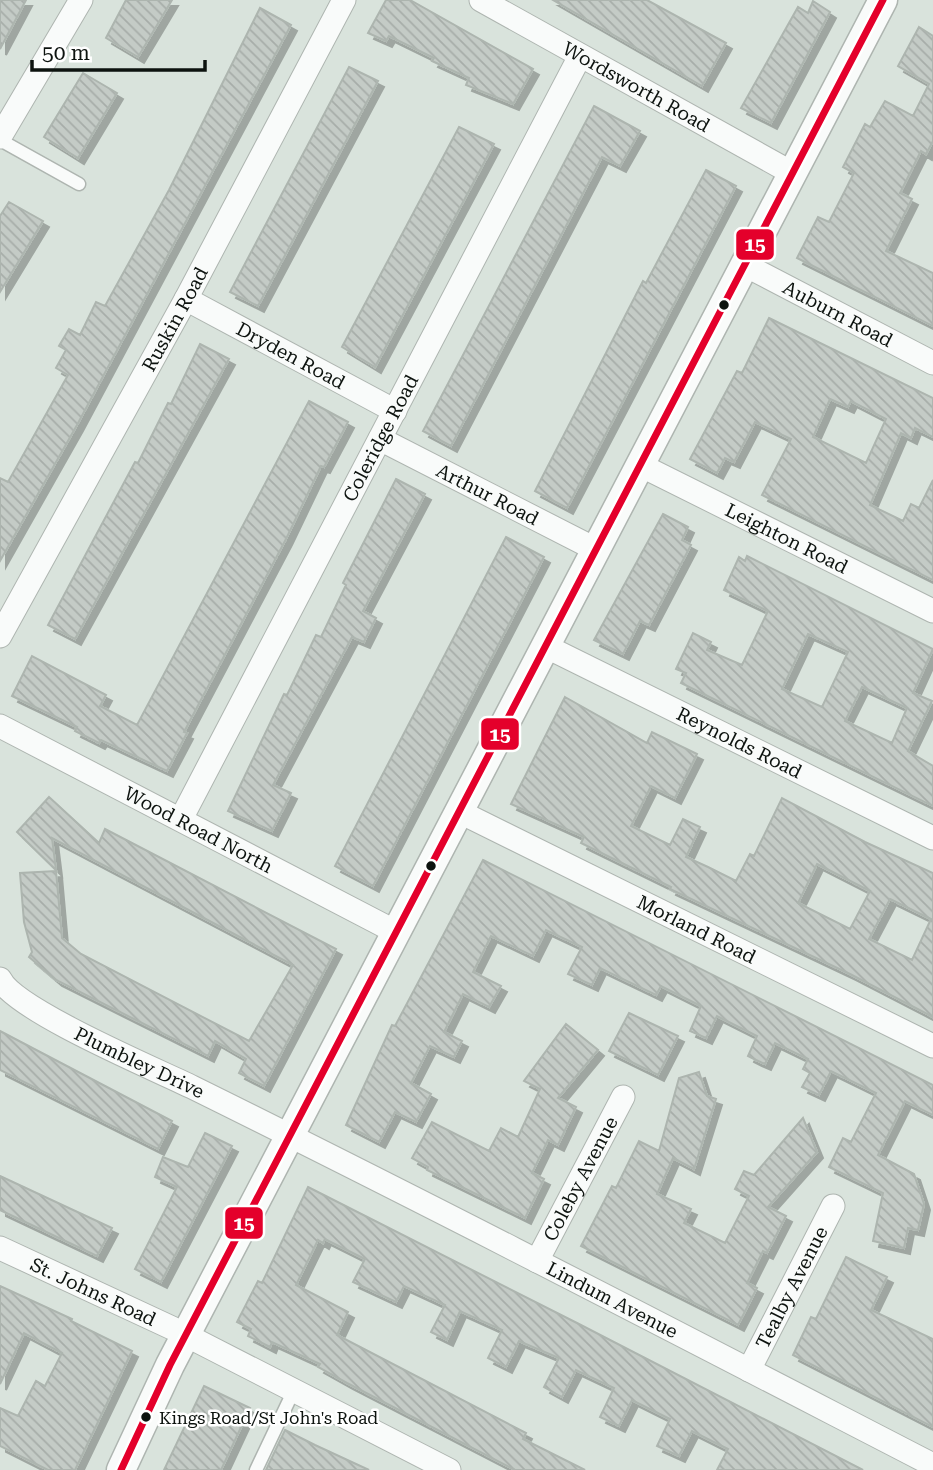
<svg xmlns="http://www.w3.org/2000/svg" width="933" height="1470" viewBox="0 0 933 1470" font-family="'Roboto Serif',serif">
<defs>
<pattern id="building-back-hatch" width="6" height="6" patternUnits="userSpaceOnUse" patternTransform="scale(1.75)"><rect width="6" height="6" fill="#c4cbc6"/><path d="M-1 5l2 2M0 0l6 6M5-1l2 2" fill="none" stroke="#a7ada9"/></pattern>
<filter id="shadow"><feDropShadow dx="6" dy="6" stdDeviation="0" flood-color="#0004"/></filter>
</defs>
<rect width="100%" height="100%" fill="#d9e3dc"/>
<!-- building -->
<path fill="url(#building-back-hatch)" stroke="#adb5af" stroke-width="2" fill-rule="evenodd" filter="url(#shadow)" d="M0 0H26L0 49Z
M126 0H172L138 57 106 38Z
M386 0H410L533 69 513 104 466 85 469 78 432 61 434 58 389 36 386 41 368 33Z
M553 0H647L726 43 702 86Z
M813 1 830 12 771 123 741 108 798 7 808 13Z
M260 8 291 25 77 425 0 561V478L8 482 68 375 56 368 66 350 59 346 69 329 80 335 96 302 105 306 169 190Z
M919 27 933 36V141L926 154 921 151 900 193 912 199 886 251 933 273V326L797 258 818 217 829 222 854 173 843 167 865 124 870 127 885 101 913 116 929 84 898 66Z
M349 67 378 81 258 306 230 292Z
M83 73 117 93 78 158 44 137Z
M594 106 640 131 620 166 602 157 451 446 423 431Z
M459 127 494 144 375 367 342 347Z
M706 170 736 186 567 508 535 491 643 281 646 283Z
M9 202 43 221 0 292V216Z
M769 318 933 398V437L915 428 911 438 901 433 870 505 903 521 911 504 919 508 933 480V580L762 495 791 439 755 422 734 462 725 458 717 473 690 459 737 371 742 373ZM830 399 848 407 851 401 886 419 866 463 813 437Z
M200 344 229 359 75 639 48 625 135 462 138 463 168 403 171 404Z
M309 401 348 422 324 467 321 466 286 539 184 732 187 733 167 771 101 740 99 743 75 731 77 727 12 696 32 656 106 695 100 706 137 725Z
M396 479 425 494 363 611 376 618 364 642 352 637 273 785 291 793 272 831 228 811 284 694 287 695 316 635 321 637 346 585 343 583Z
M663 514 688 527 682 540 691 545 649 625 640 621 623 654 594 640Z
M506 537 544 557 373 886 335 866Z
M747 556 933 649 913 693 932 701 908 751 933 766V806L681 683 686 673 676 669 693 633 711 642 707 650 742 665 768 611 724 590 739 557 745 561ZM808 634 848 652 822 707 782 689ZM862 687 907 708 892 743 845 721Z
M565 697 647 743 652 732 697 754 675 798 651 786 631 826 670 845 683 819 700 827 686 857 708 867 736 881 750 854 754 856 782 798 865 842 933 873V1017L850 974 670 889 671 887 581 843 584 837 511 804ZM817 864 870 891 850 929 798 903ZM890 899 931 919 912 960 869 939Z
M49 797 99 843 105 829 336 949 264 1086 239 1073 246 1059 215 1041 208 1056 56 980 29 957 32 952 24 922 20 873 56 871 62 938 81 954 249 1041 293 965 52 838 56 870 17 832Z
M483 860 933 1085V1115L905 1101 878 1155 914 1174 924 1204 918 1230 908 1228 904 1248 873 1241 883 1193 829 1167 843 1138 851 1142 876 1093 831 1071 819 1095 802 1087 810 1073 803 1069 808 1059 775 1043 765 1064 756 1060 748 1056 757 1036 717 1016 706 1038 690 1031 701 1006 661 986 656 995 600 968 592 985 568 974 582 947 546 930 533 956 491 936 473 972 501 986 489 1007 463 994 444 1032 462 1041 454 1057 430 1046 411 1083 431 1094 416 1122 395 1112 379 1142 346 1125 392 1025 395 1026Z
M629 1013 678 1036 658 1075 609 1051Z
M566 1024 598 1050 558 1098 576 1107 558 1145 548 1140 532 1173 544 1179 525 1218 427 1170 428 1167 412 1158 432 1122 489 1151 501 1128 518 1137 540 1089 524 1081Z
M0 1031 172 1121 158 1149 0 1070Z
M699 1072 707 1096 716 1099 694 1169 673 1158 657 1194 691 1209 684 1223 725 1243 749 1196 735 1189 744 1171 754 1175 803 1118 817 1152 768 1207 786 1216 767 1253 763 1251 747 1283 757 1288 738 1325 581 1246 612 1186 616 1188 639 1141 659 1151 679 1078Z
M205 1133 232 1146 161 1282 135 1269 177 1187 155 1177 163 1157 188 1167Z
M0 1176 112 1228 97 1256 0 1210Z
M308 1187 577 1323 863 1470H717L728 1449 692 1431 679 1456 657 1446 670 1419 632 1400 619 1426 600 1417 614 1388 576 1370 562 1397 544 1387 559 1358 519 1341 506 1367 488 1358 502 1330 460 1311 447 1340 431 1332 445 1305 404 1286 396 1302 353 1282 365 1259 325 1239 323 1243 318 1240 296 1285 348 1312 337 1335 526 1433 523 1439 585 1470H515L347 1383 318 1367 320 1364 272 1342 270 1347 248 1336 251 1329 237 1322 258 1281 262 1283Z
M846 1257 887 1277 871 1310 933 1339V1427L793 1355 811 1317 816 1319Z
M0 1286 72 1319 71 1321 132 1351 75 1470H48L0 1446V1408L18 1416 36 1381 45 1386 62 1353 24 1333 0 1384Z
M204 1386 250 1408 221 1470H164Z
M285 1430 315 1445 369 1470H266Z"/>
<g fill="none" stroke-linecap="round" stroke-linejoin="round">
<defs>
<path id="service" d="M0 140 79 184
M256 1470 294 1390"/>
<g id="minor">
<path id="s1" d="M481 0 792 173"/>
<path d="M0 137 81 0"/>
<path id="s2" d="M745 265 933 363"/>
<path id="s3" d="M186 299 395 411"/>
<path id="s4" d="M380 439 595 549"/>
<path id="s5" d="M640 465 933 611"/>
<path id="s6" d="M0 636 186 299 344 0"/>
<path id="s7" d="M545 646 933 838"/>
<path id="s8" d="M0 726 396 932"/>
<path id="s9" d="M460 812 933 1046"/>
<path id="s10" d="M181 819 580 56"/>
<path id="s11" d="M0 979C15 1010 155 1069 192 1087 441 1210 687 1338 933 1465"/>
<path id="s12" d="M0 1248 172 1328 449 1470"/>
<path id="s13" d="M537 1261 623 1097"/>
<path id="s14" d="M749 1370 833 1206"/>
</g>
<path id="tertiary" d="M121 1470 170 1365 883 0"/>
</defs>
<!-- service casing -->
<use href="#service" stroke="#aeb5b0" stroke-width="15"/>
<!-- minor casing -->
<use href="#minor" stroke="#aeb5b0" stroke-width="25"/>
<!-- tertiary casing -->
<use href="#tertiary" stroke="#aeb5b0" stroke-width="31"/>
<!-- service -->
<use href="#service" stroke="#f9fbfa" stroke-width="12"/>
<!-- minor -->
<use href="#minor" stroke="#f9fbfa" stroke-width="23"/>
<!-- tertiary -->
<use href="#tertiary" stroke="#f9fbfa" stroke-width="28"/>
<defs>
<path id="bus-1" d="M121 1470 170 1365 883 0"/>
</defs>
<!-- bus-1 casing -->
<use href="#bus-1" stroke="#fff" stroke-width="12"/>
<!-- bus-1 -->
<use href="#bus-1" stroke="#e4002b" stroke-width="7"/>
</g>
<!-- markers -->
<g fill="#0d130f" stroke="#fff" stroke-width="2.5">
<circle cx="724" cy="305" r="6"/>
<circle cx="431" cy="866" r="6"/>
<circle cx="146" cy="1417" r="6"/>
</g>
<g text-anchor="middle" stroke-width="5" stroke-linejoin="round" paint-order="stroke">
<!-- bus labels -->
<g font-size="17" fill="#0d130f" stroke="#fff" text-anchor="start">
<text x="159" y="1424">Kings Road/St John's Road</text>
</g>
<!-- street labels -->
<g font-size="19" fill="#0d130f" stroke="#fff">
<text dy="7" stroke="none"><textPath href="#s1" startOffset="178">Wordsworth Road</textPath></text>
<text dy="7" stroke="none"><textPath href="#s2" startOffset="105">Auburn Road</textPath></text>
<text dy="7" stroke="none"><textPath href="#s6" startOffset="362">Ruskin Road</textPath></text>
<text dy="7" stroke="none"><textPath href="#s3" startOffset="119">Dryden Road</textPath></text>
<text dy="7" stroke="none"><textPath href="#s10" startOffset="430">Coleridge Road</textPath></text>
<text dy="7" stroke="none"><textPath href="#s4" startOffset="121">Arthur Road</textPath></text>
<text dy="7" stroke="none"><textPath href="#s5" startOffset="164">Leighton Road</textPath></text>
<text dy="7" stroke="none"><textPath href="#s7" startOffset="217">Reynolds Road</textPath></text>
<text dy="7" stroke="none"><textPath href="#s8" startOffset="224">Wood Road North</textPath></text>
<text dy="7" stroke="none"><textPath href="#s9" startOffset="264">Morland Road</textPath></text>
<text dy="7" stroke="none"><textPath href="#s11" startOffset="164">Plumbley Drive</textPath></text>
<text dy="7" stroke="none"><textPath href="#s13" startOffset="93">Coleby Avenue</textPath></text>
<text dy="7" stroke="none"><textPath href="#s14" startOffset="93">Tealby Avenue</textPath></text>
<text dy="7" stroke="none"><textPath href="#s12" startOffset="103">St. Johns Road</textPath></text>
<text dy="7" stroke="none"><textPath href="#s11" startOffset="693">Lindum Avenue</textPath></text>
</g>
</g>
<g stroke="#fff" stroke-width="2.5">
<rect x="735" y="228" width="40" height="33" rx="7" fill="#e4002b"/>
<rect x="480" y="717" width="40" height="34" rx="7" fill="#e4002b"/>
<rect x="224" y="1206" width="40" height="34" rx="7" fill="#e4002b"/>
</g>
<g font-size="19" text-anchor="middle" font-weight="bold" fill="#fff">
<text x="755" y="251">15</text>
<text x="500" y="741">15</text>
<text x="244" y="1230">15</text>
</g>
<!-- scale -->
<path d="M32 60v10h173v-10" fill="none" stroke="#0d130f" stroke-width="3.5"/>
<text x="42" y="60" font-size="21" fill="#0d130f" stroke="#ffffff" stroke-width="5" paint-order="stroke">50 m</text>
</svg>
